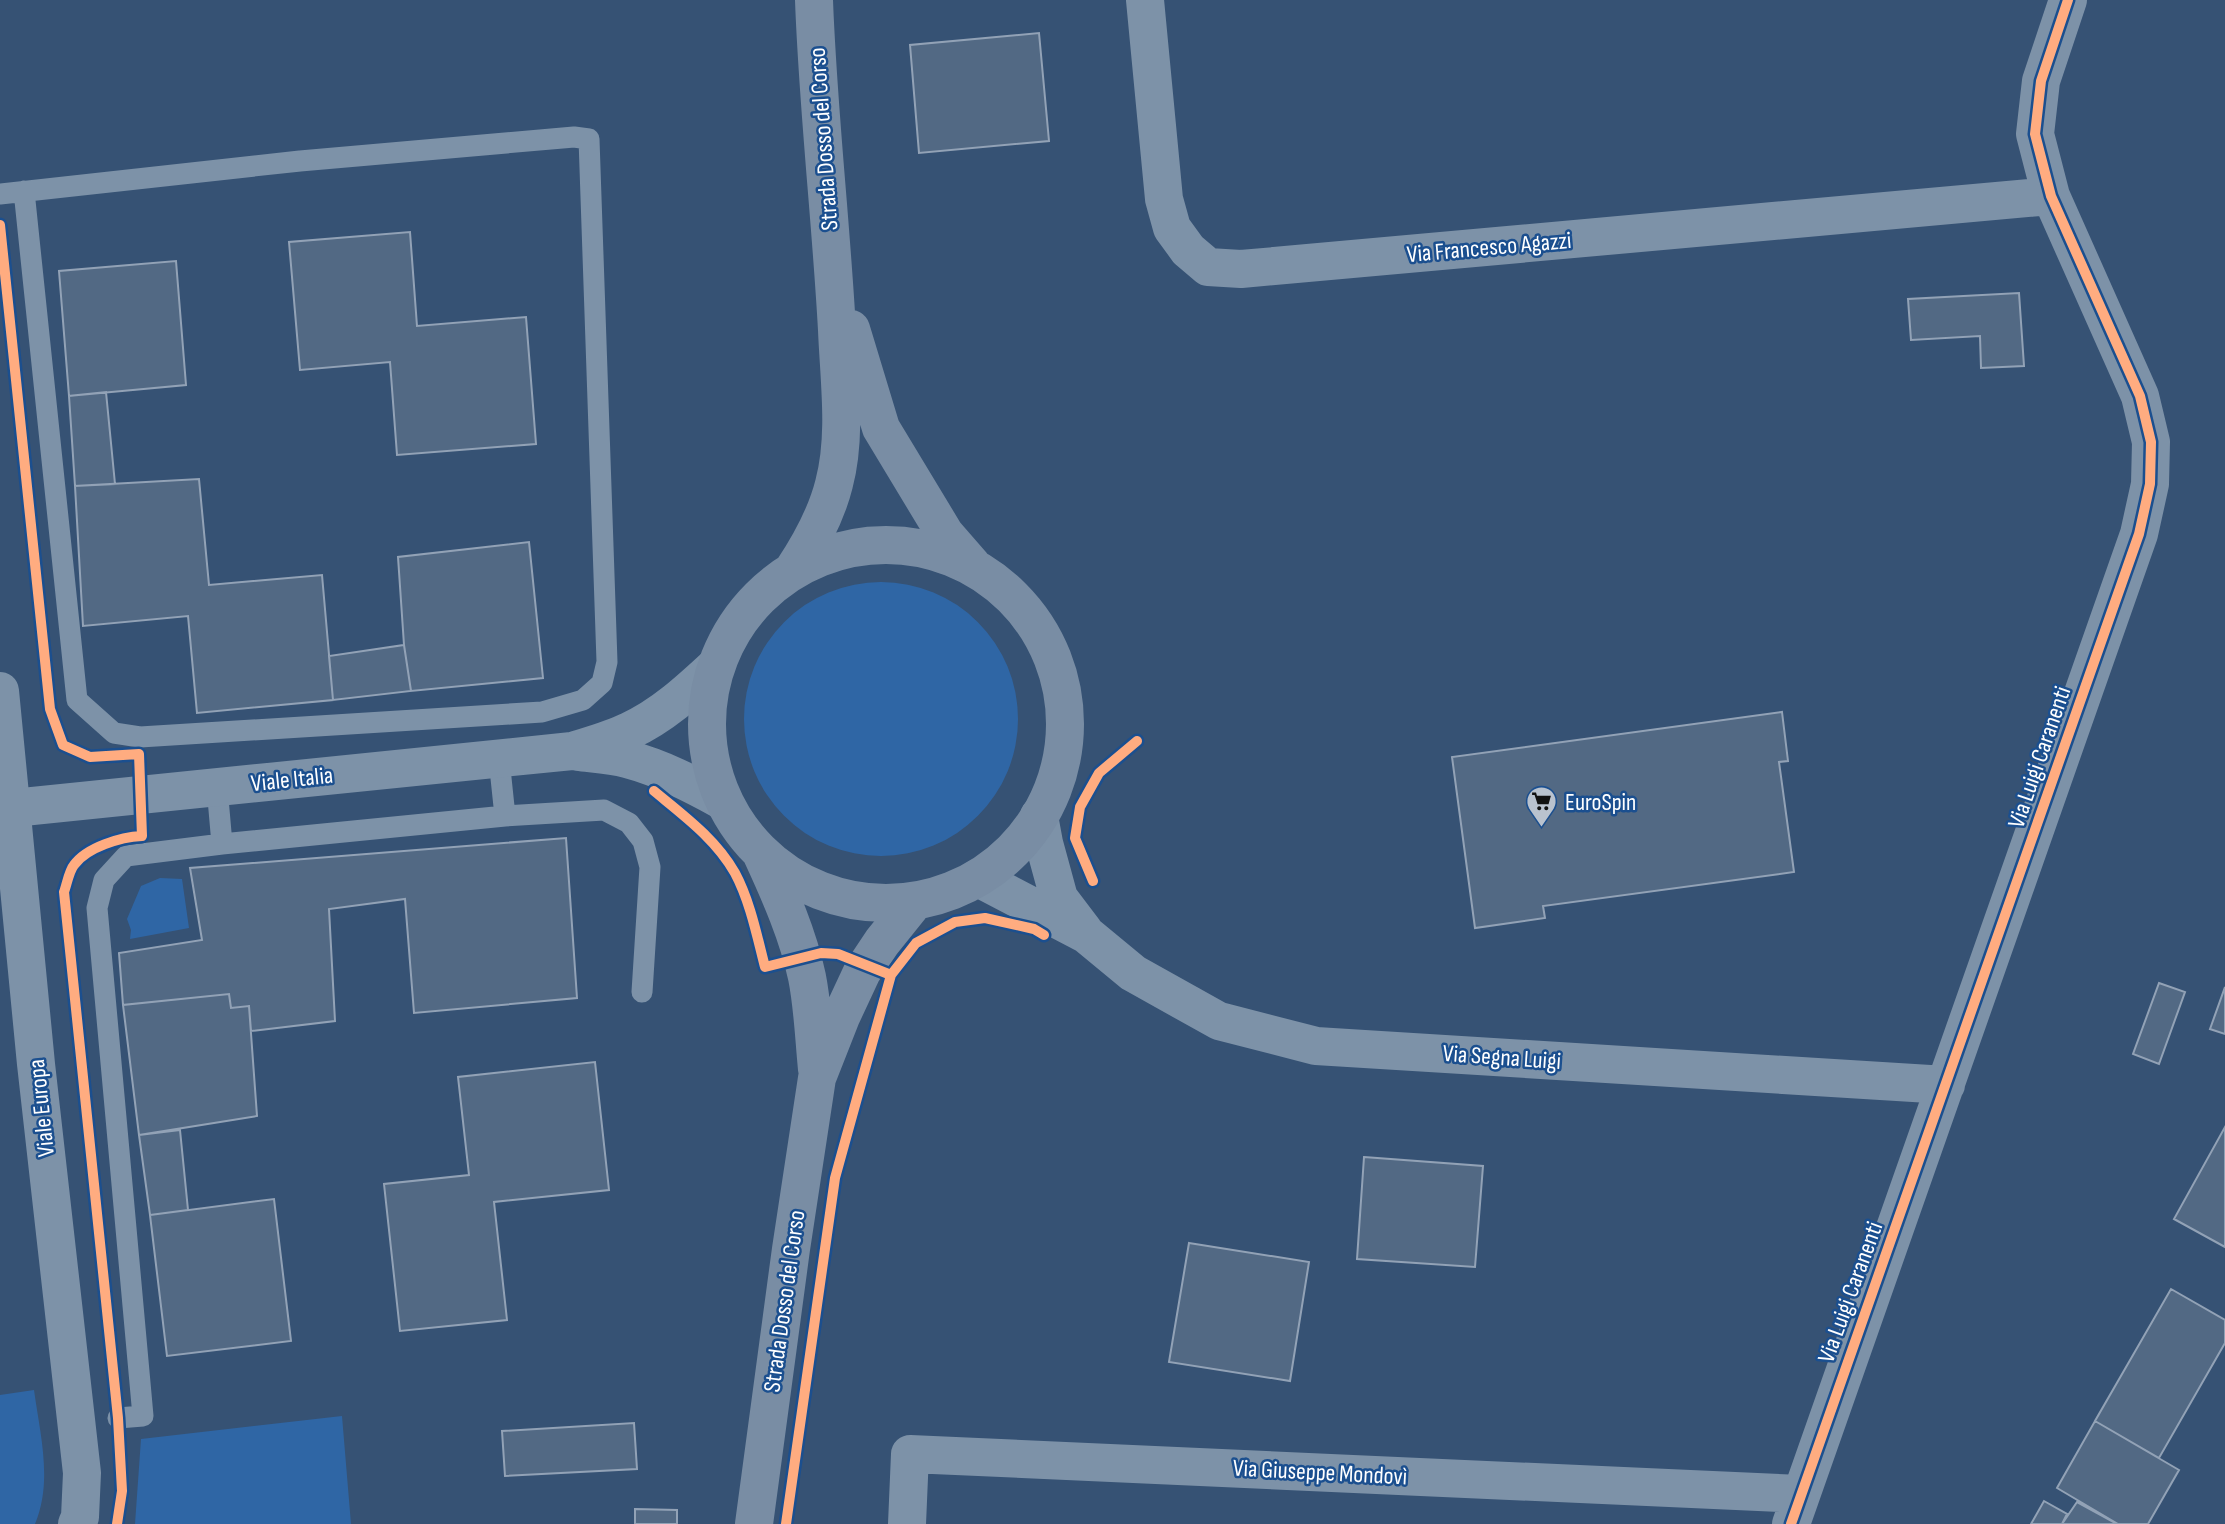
<svg xmlns="http://www.w3.org/2000/svg" width="2225" height="1524" viewBox="0 0 2225 1524" font-family="'Sofia Sans Condensed',sans-serif">
<rect width="100%" height="100%" fill="#365274"/>
<!-- green -->
<path fill="#2f66a5" d="M744 719a137 137 0 1 1 274 0a137 137 0 1 1-274 0Z
M160 878 182 879 189 928 130 939 131 930 127 919 141 886Z
M34 1390C40 1434 53 1481 35 1524H0V1395Z
M342 1416 351 1524H135L141 1439Z"/>
<!-- building -->
<path fill="#526984" stroke="#92a2b6" stroke-width="2" d="M1039 33 1049 141 919 153 910 45Z
M410 232 417 326 526 317 536 444 397 455 390 362 300 370 289 242Z
M176 261 186 385 69 396 59 271Z
M2019 293 2024 366 1981 368 1980 336 1911 340 1908 299Z
M106 392 115 484 75 486 69 396Z
M199 479 209 585 322 575 333 700 197 713 188 616 83 626 75 486Z
M529 542 543 678 411 691 404 645 398 557Z
M404 645 411 691 333 700 329 656Z
M1782 712 1788 761 1779 762 1794 872 1543 906 1545 918 1475 928 1452 757Z
M566 838 577 998 414 1013 405 899 329 909 335 1021 251 1031 249 1006 231 1008 229 994 123 1005 119 953 202 940 190 868Z
M2159 983 2185 992 2159 1064 2133 1054Z
M2225 987V1034L2210 1029Z
M229 994 231 1008 249 1006 257 1116 139 1135 123 1005Z
M595 1062 609 1190 494 1202 507 1320 400 1331 384 1184 469 1175 458 1077Z
M2225 1127V1247L2174 1219Z
M180 1130 188 1210 150 1215 139 1135Z
M1364 1157 1483 1166 1475 1267 1357 1259Z
M274 1199 291 1341 167 1356 150 1215Z
M1189 1243 1309 1262 1290 1381 1169 1362Z
M2171 1289 2225 1320V1343L2159 1458 2095 1421Z
M2095 1421 2179 1470 2148 1524H2118L2057 1488Z
M634 1423 637 1469 505 1476 502 1431Z
M2044 1501 2067 1514 2062 1524H2031Z
M2077 1502 2117 1524H2062Z
M635 1509 677 1510V1524H635Z"/>
<g fill="none" stroke-linecap="round" stroke-linejoin="round">
<!-- service -->
<path stroke="#7d92a8" stroke-width="21" d="M0 194 300 161 574 137 589 139 607 662 602 683 583 700 542 712 140 737 114 733 77 700 24 191
M499 759 505 816
M217 787 222 844
M118 1418 143 1416 97 908 104 880 126 856 222 844 505 816 604 810 629 823 643 841 650 867 642 992"/>
<!-- minor -->
<path stroke="#7d92a8" stroke-width="38" d="M1145 0 1164 199 1172 228 1188 250 1208 267 1241 269 2051 196
M0 691 36 1064 82 1473 80 1517 77 1524
M578 752C594 754 611 755 627 759 661 768 692 784 723 801
M13 808 572 751C591 745 611 740 629 731 662 716 689 691 716 666
M1039 816 1044 843 1059 898 1084 931
M978 878 1087 935 1133 973 1219 1021 1316 1046 1946 1085
M907 1524 910 1454 1800 1494
M1791 1524 2139 534 2150 484 2151 442 2140 396 2051 196 2035 134 2041 81 2068 0"/>
<!-- secondary -->
<path stroke="#798da4" stroke-width="38" d="M851 329 881 428 945 534 972 565
M707 724a179 179 0 1 1 358 0a179 179 0 1 1-358 0Z
M793 570C811 543 826 516 834 484 847 435 839 380 837 330 831 220 818 110 814 0
M762 855C780 894 798 935 807 977 813 1007 814 1039 817 1069
M754 1524 791 1249 817 1078 841 1017 862 972 882 942 915 901"/>
<defs>
<path id="cycleway" d="M0 225 50 709 63 745 90 757 139 754 142 836C121 837 87 847 74 865 69 871 67 884 64 892L118 1418 122 1491 117 1524
M654 791C683 815 716 839 735 873 750 901 757 936 765 967L821 953 838 954 891 975
M1093 881 1075 838 1080 807 1099 773 1137 741
M786 1524 835 1178 891 975 916 943 955 922 985 918 1034 929 1044 935
M1791 1524 2139 534 2150 484 2151 442 2140 396 2051 196 2035 134 2041 81 2068 0"/>
</defs>
<!-- cycleway casing -->
<use href="#cycleway" stroke="#1b4f8f" stroke-width="15"/>
<!-- cycleway -->
<use href="#cycleway" stroke="#ffac80" stroke-width="10"/>
</g>
<!-- icons -->
<defs>
<symbol id="supermarket-pin" viewBox="-11 -11 22 30"><path d="M0 17L-7.5 6A9.5 9.5 0 1 1 7.5 6Z" fill="#b9c2ce" stroke="#1b4f8f"/><path d="M-6-5.5h2.5l.6 2H6L4.5 2H-2.5L-4.4-4H-6ZM-1.5 3.2a1.3 1.3 0 1 0 .1 0ZM3 3.2a1.3 1.3 0 1 0 .1 0Z" fill="#111"/></symbol>
</defs>
<g fill-rule="evenodd">
<use href="#supermarket-pin" x="1524" y="784" width="35" height="47"/>
</g>
<g text-anchor="middle" stroke-width="5" stroke-linejoin="round" paint-order="stroke">
<!-- street labels -->
<g font-size="24" fill="#fff" stroke="#1b4f8f">
<text transform="translate(823 139) rotate(-94)" y="8">Strada Dosso del Corso</text>
<text transform="translate(1489 247) rotate(-5)" y="8">Via Francesco Agazzi</text>
<text transform="translate(2039 757) rotate(-71)" y="8">Via Luigi Caranenti</text>
<text transform="translate(292 779) rotate(-6)" y="8">Viale Italia</text>
<text transform="translate(1502 1057) rotate(4)" y="8">Via Segna Luigi</text>
<text transform="translate(41 1108) rotate(-96)" y="8">Viale Europa</text>
<text transform="translate(1850 1292) rotate(-70)" y="8">Via Luigi Caranenti</text>
<text transform="translate(784 1301) rotate(-82)" y="8">Strada Dosso del Corso</text>
<text transform="translate(1320 1472) rotate(3)" y="8">Via Giuseppe Mondovì</text>
</g>
<!-- poi labels -->
<g font-size="24" fill="#fff" stroke="#1b4f8f" text-anchor="start">
<text x="1565" y="810">EuroSpin</text>
</g>
</g>
</svg>
